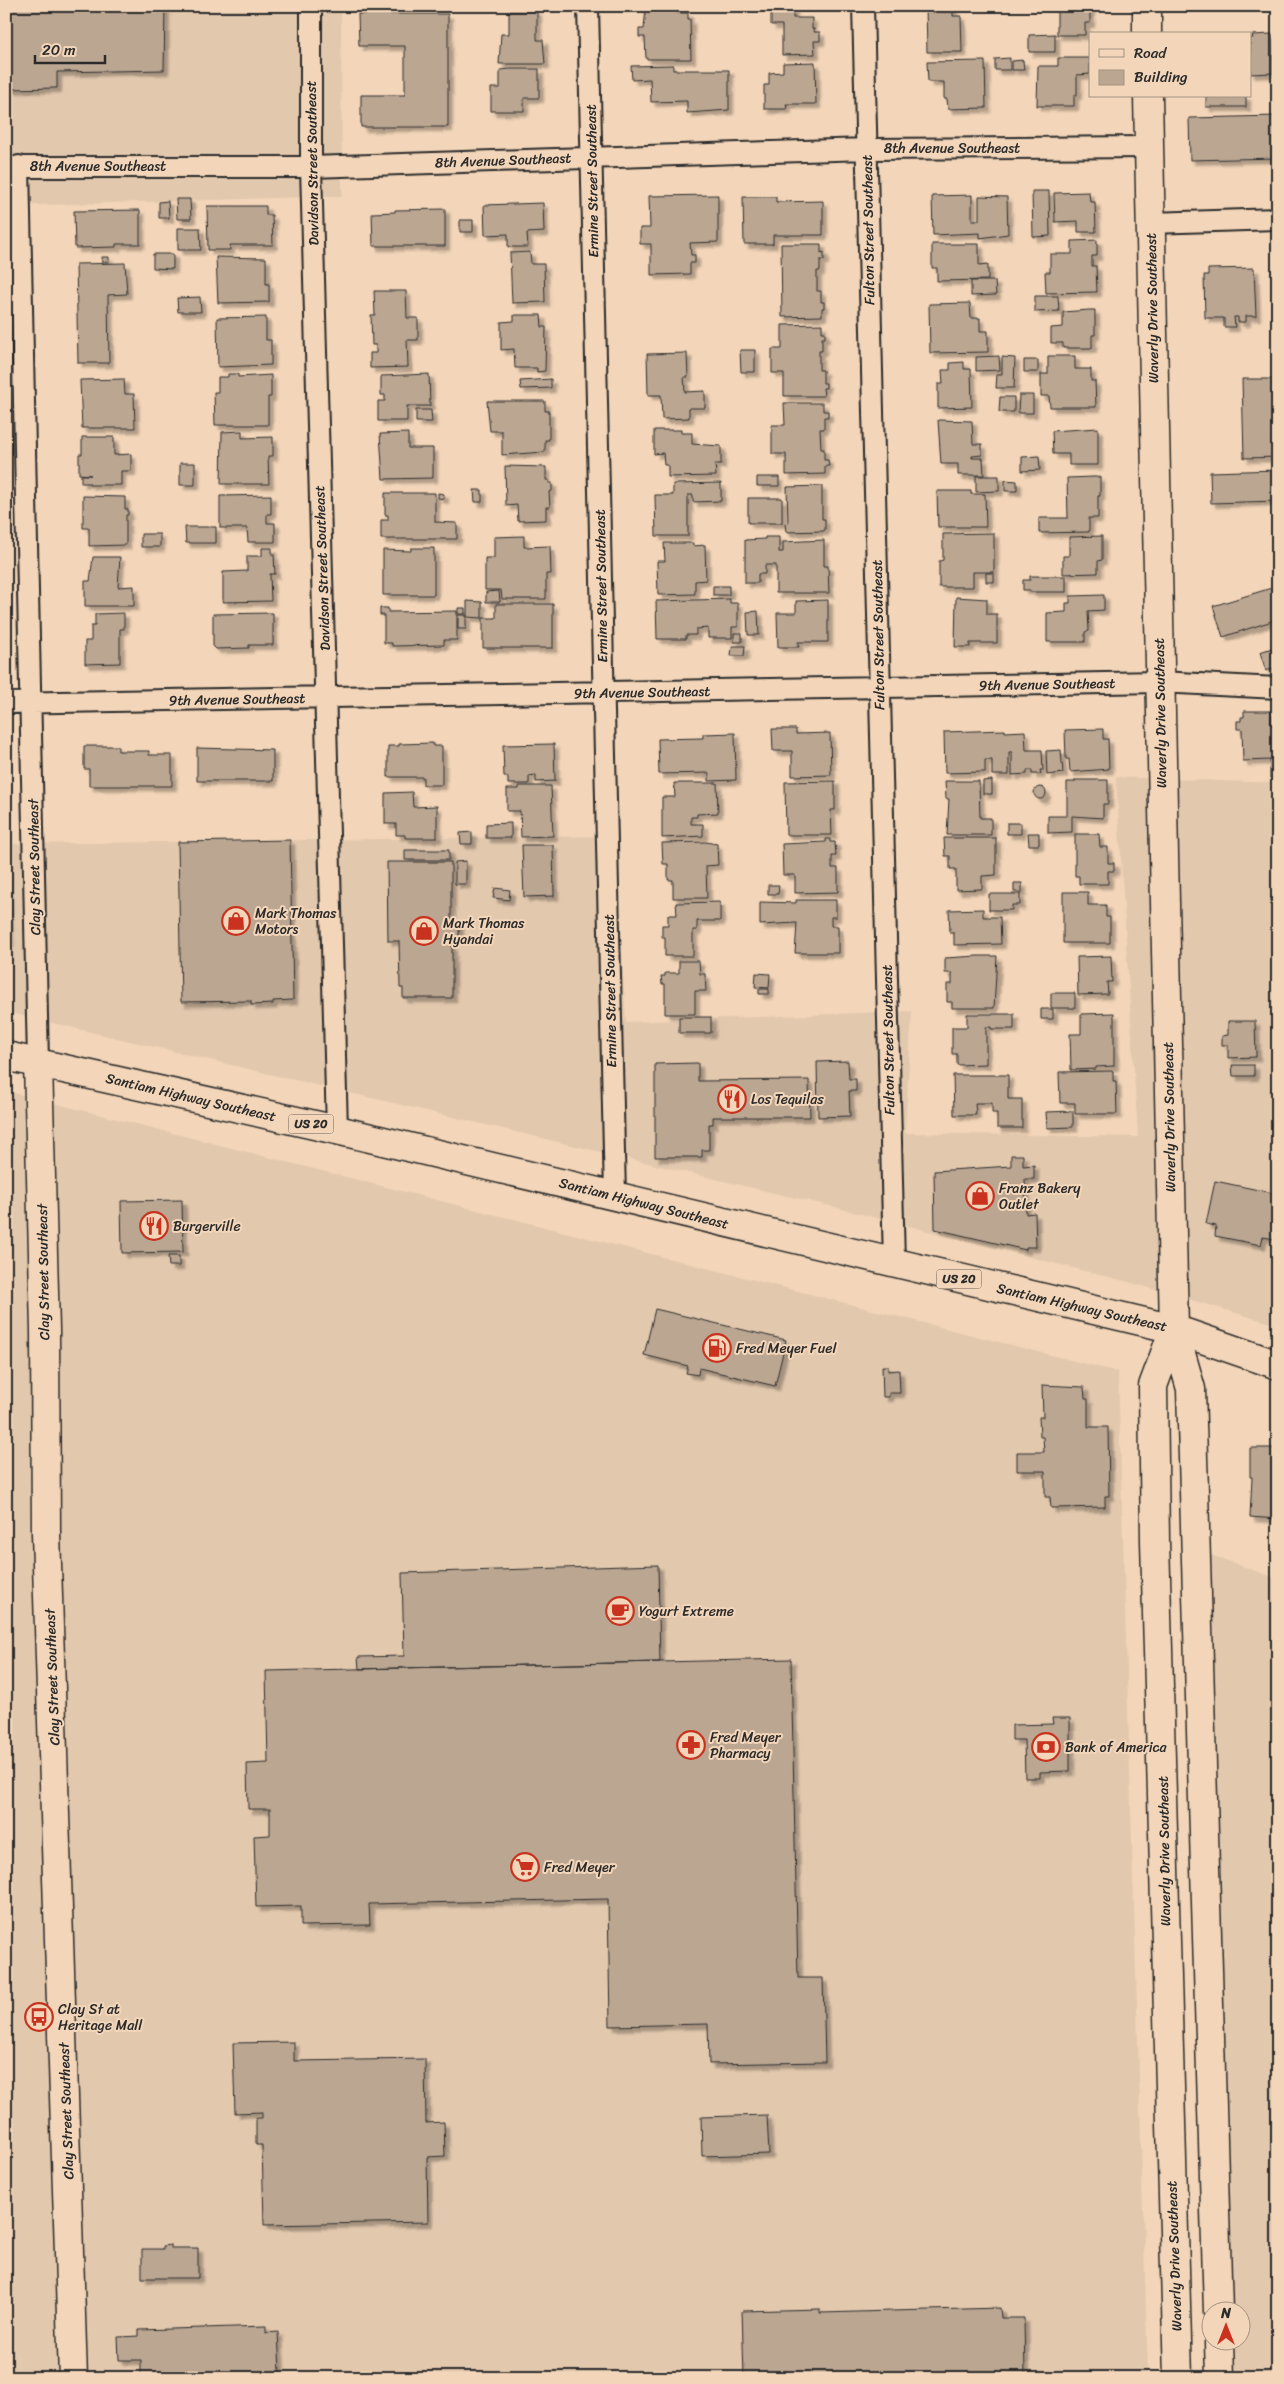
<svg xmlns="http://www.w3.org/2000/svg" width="1284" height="2384" viewBox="0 0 1284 2384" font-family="Sriracha,sans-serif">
<defs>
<filter id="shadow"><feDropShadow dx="4.5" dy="4.5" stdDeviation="1" flood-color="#0004"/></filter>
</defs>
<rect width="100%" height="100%" fill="#f3d6b9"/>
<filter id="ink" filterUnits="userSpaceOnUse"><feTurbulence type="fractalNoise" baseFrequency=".02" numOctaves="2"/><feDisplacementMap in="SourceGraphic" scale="10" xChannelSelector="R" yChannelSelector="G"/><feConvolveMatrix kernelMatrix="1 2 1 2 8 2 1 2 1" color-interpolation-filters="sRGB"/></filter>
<g filter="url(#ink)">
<!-- built -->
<path fill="#e2c8ad" d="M6 6H341L342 196 6 206Z
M1116 777 1278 783V1325L1132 1283 834 1207 6 1012V844L615 836 626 1022 912 1011 905 1133 1138 1137Z
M6 1091 1118 1372 1148 2378H6Z
M1208 1554 1278 1579V2378H1229L1228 2342H1242V2312L1227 2311Z"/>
<!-- building -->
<path fill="#bba692" stroke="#2b2b2b" filter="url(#shadow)" d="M6 6H165L164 70 57 72V88L6 89Z
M677 6V13H688V19H690L691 59H646L645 37H639V29H644L646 7Z
M771 6H793V18H812V29H814V32H820V41H814L815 54 782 55V25H771Z
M926 6H953V16H961L962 52H927Z
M1057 6H1090V23H1085V35H1057Z
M509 11H537V40H543L545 64H499L501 34H509Z
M358 14H448V127H361V95H405V46H359Z
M1055 34V52H1029V35Z
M1272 34 1273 73 1250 74V38H1253L1252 35Z
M1010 58V70H995V59Z
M1058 58H1090V74L1077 75V95H1074V106H1037L1038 66H1058Z
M1023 60 1024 70H1012V61Z
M985 61 986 108 948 109 947 99H944V82H928L927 62Z
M815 62 816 104H786L787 109H764V85H769V73L783 72V63Z
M673 65V70H729V110L687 113V101L651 102 650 79 632 80 631 66Z
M510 69H539V98H524V111H491V88H500V70Z
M1206 96H1246V107H1206Z
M1278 116V158L1190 160 1189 118Z
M1032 191H1049L1050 236 1033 237Z
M1089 192 1090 202H1095L1096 232H1078V221L1055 222 1054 193Z
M718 195V242L690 243 691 255H695V263H690V274L651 275V244H640V228H650L649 196Z
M972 195V220H979V196L1007 197 1008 234 980 238V233L933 235 932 196Z
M743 197H776V202L823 201V235H773V244H744Z
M176 199H190L191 219H177Z
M168 201 169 218H159V202Z
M543 203 544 232 527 233 528 247H508V234L485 235 484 205Z
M207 206H266V215H272L273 245H230V250H208Z
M445 209V246H373L372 213 395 212V210Z
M140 210V244H116V247L75 248 74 211Z
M460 220H473V232H460Z
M178 228H200L201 250H178Z
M1097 240V256H1092V266H1096L1097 292 1046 293 1045 272H1050V254H1072V241Z
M781 244H821V253L824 252V260H820V271H817V291H821V302H824V308H822V316L782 317Z
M932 244H979V265L988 264V280L937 281V268H932Z
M530 252 531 264H544L545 302 512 303 510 253Z
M153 254H173V269L153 268Z
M102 257H109V262H102Z
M216 257 266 258V284H269V302L218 303Z
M125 263 127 294 108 295 109 363H78L76 264Z
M1254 268 1256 316H1246V322H1238V317H1234L1235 327H1224V318H1205L1204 275H1208V269Z
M1276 273H1278V318H1277Z
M971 281H995L996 295 971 296Z
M374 291H406L407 318H418V340H407L408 367 370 368V353H376V345H372L371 315H375Z
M1035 296H1058L1059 311 1035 312Z
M200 297 201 312H178L177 298Z
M970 303 971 318H980V331H988V352L930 353 929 304Z
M1089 310H1095V335H1092V348H1063V343H1051V328L1063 327V312Z
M514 315H541L542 327H546L545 371 537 372V368H515L514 349 501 350V322L514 321Z
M266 317V340H271V365L218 367 217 318Z
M822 324V332H825V338H822V351H819V370H823V383H826V388H823L824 396H784V373H772V349H782V325Z
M740 350H755V372H741Z
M687 353 688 377H684L685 392 705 391V408H689V418L662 419 661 395H648L647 354Z
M999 356 1000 370 976 371V357Z
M1048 356H1075V369H1091V381H1095L1096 407H1050L1049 396H1041V374H1048Z
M1002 357 1015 358 1014 388H996L997 374H1002Z
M1024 360H1038V372H1024Z
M964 362V369H971L972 407 938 408V384H943L942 370H950V363Z
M228 374H238V377L271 375V397H268V425H215L214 392H218V377H228Z
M429 374 430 406H407V421H378V401H385V395H381V376Z
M124 379 125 394H134L135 428H82L80 380Z
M551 379V388L521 389 520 381Z
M1242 379H1274L1278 457 1244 458Z
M1019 395H1033V413H1018Z
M1000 397H1014V412H999Z
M487 401H545V411H549V440H545V452L502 455V431H490Z
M784 403H823V411H828V417H824V429H820L821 449H824V460H828L829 466H825V474L786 475V454H772V425H785Z
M416 410H431L432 422H416Z
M938 420 972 421 973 444H982V455L972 456V458H983L984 475H958V464H941Z
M1098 428V465H1069V454H1053L1052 431Z
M654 430H681V433H692V444L721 446V464H715L716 476 668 477V465H664L663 453 654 454Z
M242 431V438L273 437V456H268L269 484H221L222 432Z
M408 433V448H433V478L383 479 380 434Z
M82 437H114V455L131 454V471H121V485H90V483H81V475H91L79 474V454H82Z
M1039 456 1040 470 1022 471V457Z
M180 463H195V485H180Z
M505 466 546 467V480H549V483H552V491L549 492 550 507H546V520L518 521 517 505 506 506Z
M1278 470V501L1211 503 1210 472Z
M976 476H999V491L976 492Z
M757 477H779V486H757Z
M1093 477H1100V496H1098V518H1089V532L1039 533V518H1068L1067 478Z
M1005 480 1017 481V491H1005Z
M721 483V501L693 502V495H688V536H656L655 495H673V484Z
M822 486V519H825V529L824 531 786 532 785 524 788 523 787 487Z
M474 490H482V502H475Z
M937 491H971V494H985L986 527H938Z
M385 493H435V522L457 523V539H381V520H388V515H385Z
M438 493 444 494V499L438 498Z
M271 495V514H267V523H275V542H248L247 528H220V496Z
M83 496 125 497V509H128V515H126V545L89 546V528H83Z
M748 498H782V523H748Z
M185 527H216V543H186Z
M994 533V572H973V587H939V561L943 560V534Z
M141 534H160V547H141Z
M524 536V547L550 546 551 574H546V599H502L501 590H485V558H494V537Z
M1102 536V560L1098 561V573L1063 574V556H1069V537Z
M765 537H779V552H783V542L824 540V566H828L829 593H776V565H765V574H758V583H745V540L765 539Z
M664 543H693V546L705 545 706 580 695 581V594L658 595 657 561H665Z
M262 548H272V555H274L275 574H270L271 601 223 602V572L247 571V556H262Z
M411 548H434V595H383V550L411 551Z
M93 557H120L118 587 134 586V606H85V581H90Z
M986 573H994V582H986Z
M1030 576H1066V592H1030V590H1023V580H1030Z
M713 586H729V595H713Z
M1278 586V619L1223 637 1213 606Z
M499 591 500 602H486V592Z
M1104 595V610L1088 611 1089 631 1085 632V642H1047V613L1066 612V603H1070V596Z
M956 597 987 599V614H997V643H970V647H955Z
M730 599V603H738V627H732V638H708V628L696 629V635H686V639H657L656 601Z
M828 600V642H798L799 647H778L777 613H796V601Z
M467 601 482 602V618L467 617Z
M496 604H553V648H483V618H496Z
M380 608H388V612L457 611V640H444V645L392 646V643H384V615H380Z
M458 608H465V614H458Z
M758 611 759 635H748L747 612Z
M124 613V629H120V663L85 664V641H91V626H95V614Z
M273 613V645H249V648L216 649 213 646V614Z
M458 615H466V629H458Z
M734 633H742V642H734Z
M732 646H745L744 656H731Z
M1278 646V667L1266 671 1260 652Z
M1244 711H1271V725H1278V778H1270V760L1243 761 1242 729H1237V721H1241V717H1244Z
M772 729H796V734L830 733 831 775 792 776V751H773Z
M1103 729V739H1108L1109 769 1070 772 1069 759H1066L1065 730Z
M1005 730V732L1025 731 1026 750H1042L1043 770H1040L1041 774H1032V770H1027V774L1012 775V752H1009V775H992V760H985V772L945 773 944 732Z
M735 733 736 780 709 781V773L659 774 658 739 703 738V734Z
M433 743V746H442V785H423V777H388V746H399V744Z
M554 744 555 781 536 782V775L529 776V784H508V777H504L503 745Z
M84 746H118V751H149V755H172V786H89V769H84Z
M197 748 273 750V781H197Z
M1061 750 1063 773 1047 775 1046 751Z
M992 780V794H983V781Z
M1075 780H1108V804H1103V818L1072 816V832L1048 833V816H1067V782H1075Z
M835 781V810H831L832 835H786L785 782Z
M945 781H979L980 818H991V835H947L949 799H946Z
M674 783H717L718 813 697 814V817H691V824H703V836L662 838V797H675Z
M519 786H551L553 836 521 837 520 811H507V789H519Z
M1034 793a6 6 0 1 1 12 0a6 6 0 1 1-12 0Z
M412 792 413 807 437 806V838H405V835H396V824H385V793Z
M511 823V838H486V824Z
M1007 823H1021V834H1007Z
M472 832V844H461L460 833Z
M1028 833H1039V845H1029Z
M1075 834H1099L1100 847H1108V863H1114V871H1108V884H1079V876H1075Z
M944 838H996V875L982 876V889L956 890V869H950V856H945Z
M826 839H830V842H835L836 856H832V868H838V892L795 893V875H783L782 844 826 842Z
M290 840 293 1000 273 1001V1004L251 1005V1001L181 1002 178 842Z
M706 842 717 844 718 865 706 866 707 898H673V880H668V864H663L662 843Z
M522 845H553L554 896 524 897Z
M405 850H449V860H405Z
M6 857 9 943H6Z
M466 861V884H455V862Z
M387 862H451V923H459V938H452V998H403V988H400L399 941H388Z
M1014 883H1022V892H1014Z
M768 885H779L778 894H768Z
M495 888 510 890 509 900 493 898Z
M1063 892H1088V905H1106V917H1110V943H1063Z
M989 894H1020V905H1012V910H989Z
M796 900H836V917H831V926H838V953H795L797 923 760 925V902L796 903Z
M720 902V921H697V930H693V956H665V937H662V925H668V915H677L676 903Z
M983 909V917H1000L1001 944 954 945V933H950L949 910Z
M977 956H997L994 1008H952V1002H947V984H952V973H945V958Z
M1111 956 1112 982H1107L1108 994 1078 995 1077 957Z
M679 961H699L700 974H705L706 991H695V1014H665V984H662L661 976H665V973H679Z
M756 973 770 974 769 988 755 987Z
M759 989H769V994H759Z
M1051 993H1075V1008H1051Z
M1041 1009H1053V1019H1041Z
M1114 1013V1066L1096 1067V1069L1071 1070 1070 1034H1081V1014Z
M967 1014H1014V1029H991V1027H986V1064L957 1065V1054H952V1027H967Z
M679 1017H711V1033H679Z
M1228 1021H1255L1256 1057 1228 1058V1045H1222V1036L1228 1035Z
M848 1061 849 1079H856V1091H849L850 1116 818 1117 817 1062Z
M698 1063V1081L809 1080 810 1117H713V1124H709V1150H702V1157H655V1064Z
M1232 1065H1254V1076H1233Z
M1113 1071V1081H1116L1117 1114H1075V1103H1060L1059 1072Z
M953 1075H1008V1099H1022V1128H997V1113H992V1103H975L976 1115H954Z
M1073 1111V1127L1047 1128 1046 1112Z
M1011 1155H1023V1166L1034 1165V1179H1025L1026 1214 1035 1213 1036 1247H1026V1250L935 1229 934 1171 1011 1166Z
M1215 1181 1278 1194V1226L1275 1239 1263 1237 1261 1245 1215 1236 1216 1226 1206 1224Z
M182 1200 183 1252 122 1253 121 1201Z
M168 1256H179V1266H169Z
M655 1309 786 1340 775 1386 699 1368 698 1375 686 1373 688 1366 644 1355Z
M882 1366H888V1371L899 1370 900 1393H889V1397H883Z
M1042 1385 1084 1387 1085 1399H1088V1427H1108L1109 1496H1105V1507L1051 1508 1050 1497H1045V1471H1017V1452H1044L1043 1437H1040L1039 1417H1043Z
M1250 1448H1278V1519L1250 1517 1252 1477H1250Z
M658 1565 660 1662 359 1669 358 1657 404 1656 402 1573Z
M791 1659 798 1978H823L825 2062 709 2064 708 2024 610 2026 608 1899 369 1904 370 1925 301 1926V1906L256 1907 254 1836 270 1835V1809H248L247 1764 268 1763 266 1671Z
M1052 1718H1070V1771L1040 1772V1778H1025L1024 1740H1012V1725L1053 1724Z
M294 2042V2061L425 2059 426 2123 444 2122 445 2156 427 2157 428 2222 264 2225 262 2145H256V2118H262V2112L235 2113 233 2043Z
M767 2115 769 2154 702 2156 701 2117Z
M171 2245V2248H198V2278H142V2249H163V2246Z
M1000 2308 1001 2318H1024L1025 2378H744L742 2311 820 2309V2313Z
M266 2326V2333L278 2332 280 2372 178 2377V2374L141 2375V2360H119L118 2337 139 2336V2330Z"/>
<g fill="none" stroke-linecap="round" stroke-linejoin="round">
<defs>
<path id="street" d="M311 6V167L337 1130
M588 6 615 1196
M863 6 894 1263
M19 166 38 1063
M6 167H311L866 149 1149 147
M1150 223 1278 219
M6 703 1159 682 1278 688"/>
<path id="secondary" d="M1147 6V34
M1148 96 1174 1329 1191 1389 1218 2312
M38 1063 45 1330 46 1533 73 2378
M1174 1329 1153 1386 1155 1541 1178 2378
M1219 2342 1220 2378"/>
<path id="primary" d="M6 1056 337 1130 1174 1329 1278 1365"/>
</defs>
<!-- street casing -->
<use href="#street" stroke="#2b2b2b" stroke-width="24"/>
<!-- secondary casing -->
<use href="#secondary" stroke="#2b2b2b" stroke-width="31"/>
<!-- primary casing -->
<use href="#primary" stroke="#2b2b2b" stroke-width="31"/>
<!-- street -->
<use href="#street" stroke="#f3d6b9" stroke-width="20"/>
<!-- secondary -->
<use href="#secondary" stroke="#f3d6b9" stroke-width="28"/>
<!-- primary -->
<use href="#primary" stroke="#f3d6b9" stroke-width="28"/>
</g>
</g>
<!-- icons -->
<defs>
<symbol id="shop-ring" viewBox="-11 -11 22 22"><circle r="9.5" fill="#f3d6b9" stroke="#c8321e" stroke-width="1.5"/><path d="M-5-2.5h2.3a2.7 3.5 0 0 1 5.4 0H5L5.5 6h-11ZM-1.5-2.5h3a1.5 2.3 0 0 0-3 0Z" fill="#c8321e"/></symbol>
<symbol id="restaurant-ring" viewBox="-11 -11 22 22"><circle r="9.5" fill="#f3d6b9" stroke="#c8321e" stroke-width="1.5"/><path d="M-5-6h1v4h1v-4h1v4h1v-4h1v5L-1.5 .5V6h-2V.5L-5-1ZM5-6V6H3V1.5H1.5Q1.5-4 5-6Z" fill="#c8321e"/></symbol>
<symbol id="fuel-ring" viewBox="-11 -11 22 22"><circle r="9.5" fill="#f3d6b9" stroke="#c8321e" stroke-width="1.5"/><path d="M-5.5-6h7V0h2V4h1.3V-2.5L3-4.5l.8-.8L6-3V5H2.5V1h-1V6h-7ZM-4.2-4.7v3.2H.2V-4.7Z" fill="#c8321e"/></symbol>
<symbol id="cafe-ring" viewBox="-11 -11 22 22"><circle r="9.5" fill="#f3d6b9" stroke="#c8321e" stroke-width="1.5"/><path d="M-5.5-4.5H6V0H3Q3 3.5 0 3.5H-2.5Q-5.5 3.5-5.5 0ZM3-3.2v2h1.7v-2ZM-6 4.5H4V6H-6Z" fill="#c8321e"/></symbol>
<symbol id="pharmacy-ring" viewBox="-11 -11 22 22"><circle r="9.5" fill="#f3d6b9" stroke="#c8321e" stroke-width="1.5"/><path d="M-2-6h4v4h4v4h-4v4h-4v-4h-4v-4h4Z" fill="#c8321e"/></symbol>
<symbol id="bank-ring" viewBox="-11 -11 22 22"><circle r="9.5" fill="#f3d6b9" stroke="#c8321e" stroke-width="1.5"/><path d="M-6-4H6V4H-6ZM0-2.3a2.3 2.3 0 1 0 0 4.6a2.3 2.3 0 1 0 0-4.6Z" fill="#c8321e"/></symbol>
<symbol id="supermarket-ring" viewBox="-11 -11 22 22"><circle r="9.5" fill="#f3d6b9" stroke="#c8321e" stroke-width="1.5"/><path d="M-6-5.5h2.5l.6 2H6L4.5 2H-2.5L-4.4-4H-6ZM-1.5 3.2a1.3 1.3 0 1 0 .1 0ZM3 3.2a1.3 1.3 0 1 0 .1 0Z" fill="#c8321e"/></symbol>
<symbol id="bus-ring" viewBox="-11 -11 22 22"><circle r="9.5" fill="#f3d6b9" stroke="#c8321e" stroke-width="1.5"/><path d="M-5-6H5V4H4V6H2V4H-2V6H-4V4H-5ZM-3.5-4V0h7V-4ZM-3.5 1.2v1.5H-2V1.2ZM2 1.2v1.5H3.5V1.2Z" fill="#c8321e"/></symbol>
</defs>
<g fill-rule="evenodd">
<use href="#shop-ring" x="220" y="905" width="32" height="32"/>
<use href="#shop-ring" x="408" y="915" width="32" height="32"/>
<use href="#restaurant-ring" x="716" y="1083" width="32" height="32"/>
<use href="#shop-ring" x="964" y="1180" width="32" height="32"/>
<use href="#restaurant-ring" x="138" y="1210" width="32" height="32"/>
<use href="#fuel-ring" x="701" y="1332" width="32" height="32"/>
<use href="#cafe-ring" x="604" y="1595" width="32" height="32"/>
<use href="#pharmacy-ring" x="675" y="1729" width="32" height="32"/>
<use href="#bank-ring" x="1030" y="1731" width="32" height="32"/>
<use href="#supermarket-ring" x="509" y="1851" width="32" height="32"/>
<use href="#bus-ring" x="23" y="2001" width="32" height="32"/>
</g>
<g text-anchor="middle" stroke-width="4" stroke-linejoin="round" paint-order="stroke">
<!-- shield labels -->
<g fill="#f3d6b9" stroke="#675e56" stroke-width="1">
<rect x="288.5" y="1114.5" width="45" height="19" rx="4"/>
<rect x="936.5" y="1269.5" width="45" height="19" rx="4"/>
</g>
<g font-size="12" font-weight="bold" fill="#2b2b2b">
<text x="311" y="1128">US 20</text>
<text x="959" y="1283">US 20</text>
</g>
<!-- street labels -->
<g font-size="14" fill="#2b2b2b" stroke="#f3d6b9">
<text x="952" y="153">8th Avenue Southeast</text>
<text transform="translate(503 160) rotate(-2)" y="5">8th Avenue Southeast</text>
<text transform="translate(312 163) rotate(-91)" y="5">Davidson Street Southeast</text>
<text x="98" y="171">8th Avenue Southeast</text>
<text transform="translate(592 181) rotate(-91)" y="5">Ermine Street Southeast</text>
<text transform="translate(868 230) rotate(-91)" y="5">Fulton Street Southeast</text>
<text transform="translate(1152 308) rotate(-91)" y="5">Waverly Drive Southeast</text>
<text transform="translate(322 568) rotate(-92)" y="5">Davidson Street Southeast</text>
<text transform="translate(601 586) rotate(-91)" y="5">Ermine Street Southeast</text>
<text transform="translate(878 635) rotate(-91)" y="5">Fulton Street Southeast</text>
<text transform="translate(1047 684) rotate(-1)" y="5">9th Avenue Southeast</text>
<text transform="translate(642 692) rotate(-1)" y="5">9th Avenue Southeast</text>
<text transform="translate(237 699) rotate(-1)" y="5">9th Avenue Southeast</text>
<text transform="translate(1160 713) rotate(-91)" y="5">Waverly Drive Southeast</text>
<text transform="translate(34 867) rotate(-91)" y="5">Clay Street Southeast</text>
<text transform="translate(610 991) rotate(-91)" y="5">Ermine Street Southeast</text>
<text transform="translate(888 1040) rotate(-91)" y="5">Fulton Street Southeast</text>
<text transform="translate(191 1097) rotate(13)" y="5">Santiam Highway Southeast</text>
<text transform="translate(1169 1117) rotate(-91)" y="5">Waverly Drive Southeast</text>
<text transform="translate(644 1203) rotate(14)" y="5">Santiam Highway Southeast</text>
<text transform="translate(43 1272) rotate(-91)" y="5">Clay Street Southeast</text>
<text transform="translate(1082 1307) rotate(13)" y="5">Santiam Highway Southeast</text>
<text transform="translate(52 1677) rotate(-92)" y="5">Clay Street Southeast</text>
<text transform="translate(1164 1851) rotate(-91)" y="5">Waverly Drive Southeast</text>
<text transform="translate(66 2111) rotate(-92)" y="5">Clay Street Southeast</text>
<text transform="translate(1174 2256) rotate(-92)" y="5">Waverly Drive Southeast</text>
</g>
<!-- poi labels -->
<g font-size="14" fill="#2b2b2b" stroke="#f3d6b9" text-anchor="start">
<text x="255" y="918">Mark Thomas<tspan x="255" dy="16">Motors</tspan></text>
<text x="443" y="928">Mark Thomas<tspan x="443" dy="16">Hyandai</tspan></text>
<text x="751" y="1104">Los Tequilas</text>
<text x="999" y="1193">Franz Bakery<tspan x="999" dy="16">Outlet</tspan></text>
<text x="173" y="1231">Burgerville</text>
<text x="736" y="1353">Fred Meyer Fuel</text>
<text x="639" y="1616">Yogurt Extreme</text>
<text x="710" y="1742">Fred Meyer<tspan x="710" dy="16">Pharmacy</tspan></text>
<text x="1065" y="1752">Bank of America</text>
<text x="544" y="1872">Fred Meyer</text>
<text x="58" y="2014">Clay St at<tspan x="58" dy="16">Heritage Mall</tspan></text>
</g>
</g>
<!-- margin -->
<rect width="1284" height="2384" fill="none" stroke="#f3d6b9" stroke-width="25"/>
<rect x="12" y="12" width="1259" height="2359" fill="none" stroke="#2b2b2b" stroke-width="2" filter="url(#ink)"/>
<!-- legend -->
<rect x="1089" y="32" width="162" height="65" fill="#f3d6b9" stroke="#a39280"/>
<rect x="1099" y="49" width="25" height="8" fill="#f3d6b9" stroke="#a39280"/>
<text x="1134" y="58" font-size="15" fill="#2b2b2b">Road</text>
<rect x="1099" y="70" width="25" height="15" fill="#bba692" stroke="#a39280"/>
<text x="1134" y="82" font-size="15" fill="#2b2b2b">Building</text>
<!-- north arrow -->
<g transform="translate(1226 2326)"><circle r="24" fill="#f3d6b9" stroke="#a39280"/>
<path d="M0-4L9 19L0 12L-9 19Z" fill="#c8321e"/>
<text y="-8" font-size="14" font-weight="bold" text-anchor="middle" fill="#2b2b2b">N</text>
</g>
<!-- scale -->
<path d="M35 55v8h70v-8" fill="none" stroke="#2b2b2b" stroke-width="2.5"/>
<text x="42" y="55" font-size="15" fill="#2b2b2b" stroke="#f3d6b9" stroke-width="4" paint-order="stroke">20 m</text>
</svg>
